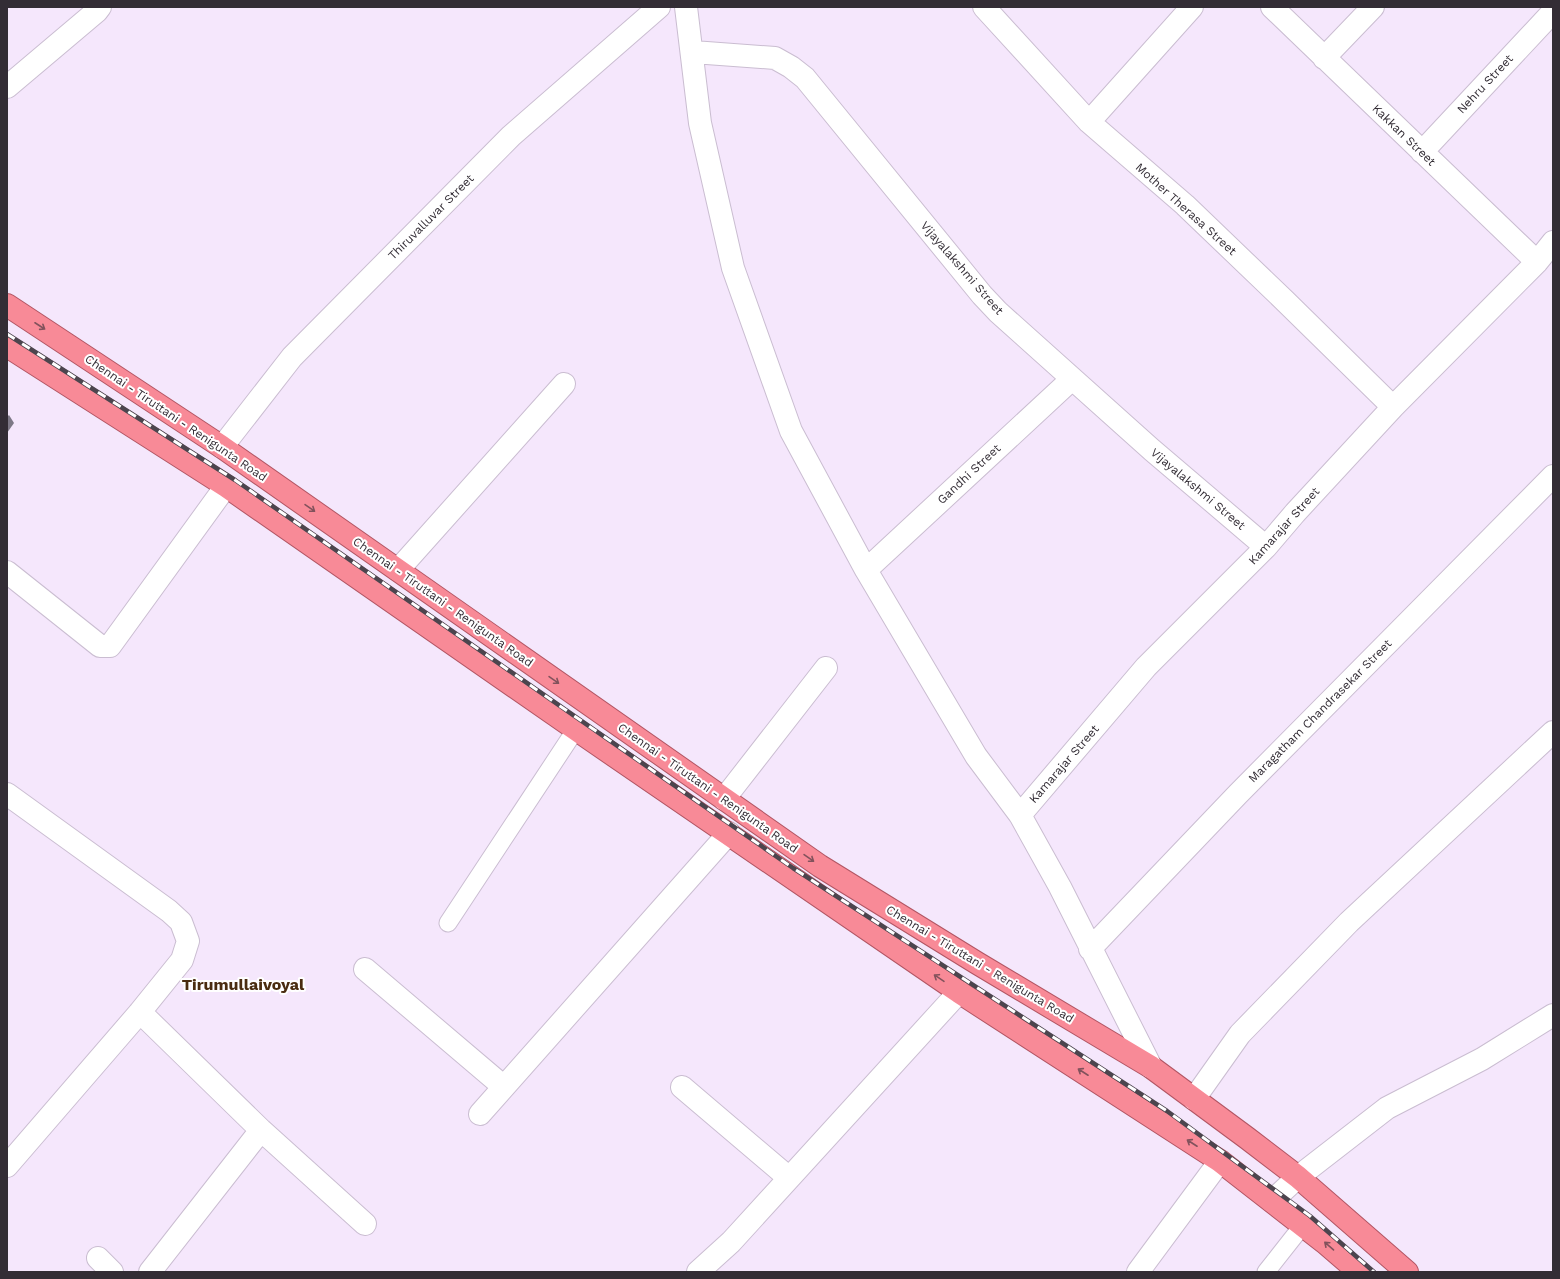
<svg xmlns="http://www.w3.org/2000/svg" width="1560" height="1279" viewBox="0 0 1560 1279" font-family="'Work Sans',sans-serif">
<rect width="100%" height="100%" fill="#f5e7fc"/>
<g fill="none" stroke-linecap="round" stroke-linejoin="round">
<defs>
<path id="service" d="M448 923 576 729
M1266 1272 1303 1225"/>
<path id="minor" d="M686 7 700 123 733 268 791 431 866 570 976 756 1020 815 1060 887 1151 1067
M984 7 1089 122 1185 205 1284 300 1393 407
M1272 7 1537 262
M693 52 775 58 791 67 805 78 982 295 998 312 1152 450 1266 547
M1324 58 1373 7
M1089 122 1192 7
M1422 152 1549 16
M222 447 292 357 511 136 659 7
M398 570 564 384
M866 570 1072 379
M7 572 100 646H110L226 486
M7 794 169 911 181 922 188 941 182 960 140 1012 7 1166
M724 799 826 668
M1020 815 1146 667 1266 547 1295 513 1393 407 1537 262 1553 242
M1090 949 1238 794 1553 476
M365 969 504 1087
M140 1012 261 1130 365 1224
M682 1087 789 1178
M1194 1099 1240 1034 1349 922 1553 732
M480 1114 729 833
M98 1258 112 1272
M150 1272 261 1130
M698 1272 731 1242 959 992
M1138 1272 1220 1161"/>
<path id="tertiary" d="M7 87 97 11 100 7
M1272 1201 1298 1177 1387 1108 1482 1059 1553 1015"/>
<path id="trunk" d="M7 305 222 447 820 866 977 963 1151 1067 1247 1138 1298 1177 1407 1272
M7 346 226 486 584 735 959 992 1220 1161 1324 1242 1359 1272"/>
</defs>
<!-- service casing -->
<use href="#service" stroke="#cabdd1" stroke-width="19"/>
<!-- minor casing -->
<use href="#minor" stroke="#cabdd1" stroke-width="24"/>
<!-- tertiary casing -->
<use href="#tertiary" stroke="#cabdd1" stroke-width="24"/>
<!-- trunk casing -->
<use href="#trunk" stroke="#b25664" stroke-width="24"/>
<!-- service -->
<use href="#service" stroke="#fff" stroke-width="17"/>
<!-- minor -->
<use href="#minor" stroke="#fff" stroke-width="22"/>
<!-- tertiary -->
<use href="#tertiary" stroke="#fff" stroke-width="22"/>
<!-- trunk -->
<use href="#trunk" stroke="#f88a97" stroke-width="22"/>
<defs>
<path id="rail" d="M7 334 235 480 793 868 1167 1111 1310 1216 1374 1272"/>
</defs>
<!-- rail casing -->
<use href="#rail" stroke="#4c454e" stroke-width="4.5"/>
<!-- rail -->
<use href="#rail" stroke="#fff" stroke-width="3" stroke-dasharray="9" stroke-linecap="butt"/>
</g>
<!-- shaded-wall -->
<path fill="#7d7886" d="M9 415 14 423 7 433V417Z"/>
<!-- one-way arrows -->
<defs><path id="oneway-shaft" d="M-6 0H5M1.5-3L5.5 0L1.5 3" fill="none" stroke-width="1.6" stroke-linecap="round" stroke-linejoin="round"/></defs>
<g stroke="#82525c">
<use href="#oneway-shaft" transform="translate(40 326) rotate(33)"/>
<use href="#oneway-shaft" transform="translate(310 508) rotate(35)"/>
<use href="#oneway-shaft" transform="translate(554 680) rotate(35)"/>
<use href="#oneway-shaft" transform="translate(809 858) rotate(35)"/>
<use href="#oneway-shaft" transform="translate(939 978) rotate(-146)"/>
<use href="#oneway-shaft" transform="translate(1083 1072) rotate(-147)"/>
<use href="#oneway-shaft" transform="translate(1192 1143) rotate(-147)"/>
<use href="#oneway-shaft" transform="translate(1329 1246) rotate(-139)"/>
</g>
<g text-anchor="middle" stroke-width="4" stroke-linejoin="round" paint-order="stroke">
<!-- street labels -->
<g font-size="12" fill="#332d35" stroke="#fff">
<text transform="translate(1485 84) rotate(-47)" y="4">Nehru Street</text>
<text transform="translate(1404 135) rotate(44)" y="4">Kakkan Street</text>
<text transform="translate(1186 209) rotate(42)" y="4">Mother Therasa Street</text>
<text transform="translate(431 217) rotate(-45)" y="4">Thiruvalluvar Street</text>
<text transform="translate(962 268) rotate(49)" y="4">Vijayalakshmi Street</text>
<text transform="translate(176 418) rotate(34)" y="4">Chennai - Tiruttani - Renigunta Road</text>
<text transform="translate(969 474) rotate(-43)" y="4">Gandhi Street</text>
<text transform="translate(1198 489) rotate(40)" y="4">Vijayalakshmi Street</text>
<text transform="translate(1284 526) rotate(-48)" y="4">Kamarajar Street</text>
<text transform="translate(443 602) rotate(35)" y="4">Chennai - Tiruttani - Renigunta Road</text>
<text transform="translate(1320 711) rotate(-45)" y="4">Maragatham Chandrasekar Street</text>
<text transform="translate(1064 764) rotate(-49)" y="4">Kamarajar Street</text>
<text transform="translate(708 788) rotate(35)" y="4">Chennai - Tiruttani - Renigunta Road</text>
<text transform="translate(980 964) rotate(31)" y="4">Chennai - Tiruttani - Renigunta Road</text>
</g>
<!-- district labels -->
<g font-size="16" font-weight="bold" fill="#4a2c10" stroke="#fff">
<text x="243" y="990">Tirumullaivoyal</text>
</g>
</g>
<!-- border -->
<rect width="1560" height="1279" fill="none" stroke="#332d35" stroke-width="16"/>
</svg>
